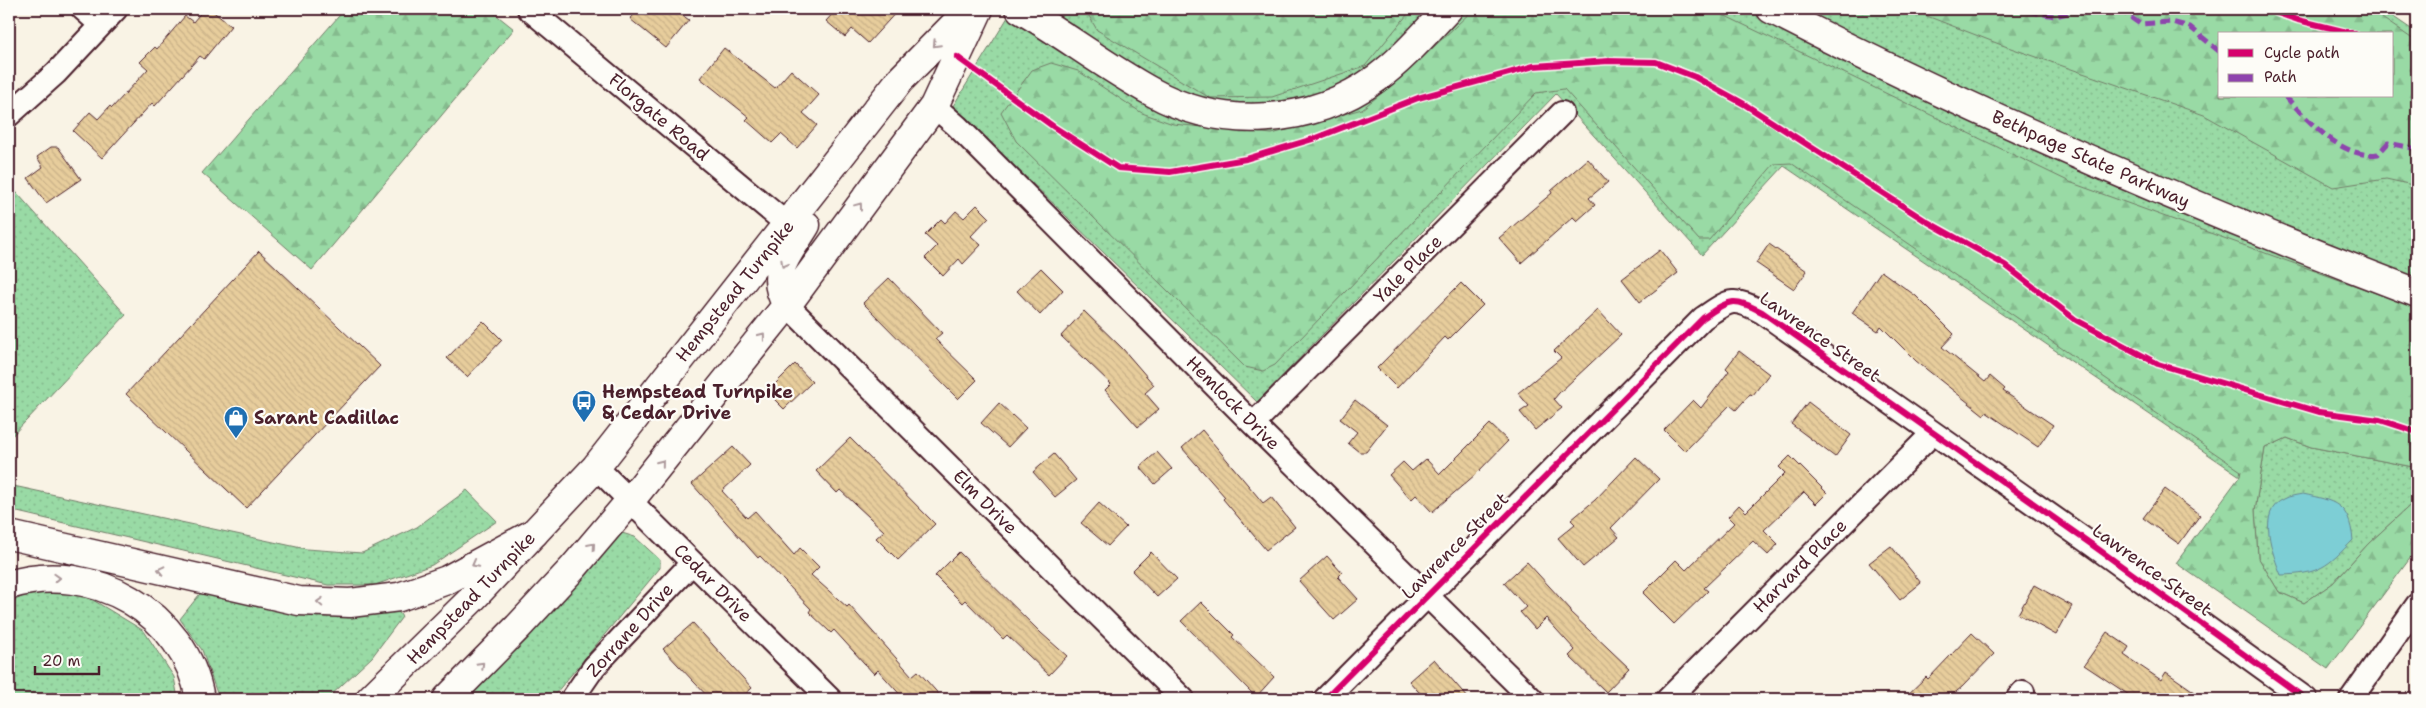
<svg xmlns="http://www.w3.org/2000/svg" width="2426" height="708" viewBox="0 0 2426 708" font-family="'Shantell Sans',sans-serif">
<defs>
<pattern id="grass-dots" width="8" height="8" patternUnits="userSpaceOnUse" patternTransform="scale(1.25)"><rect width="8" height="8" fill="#99daa5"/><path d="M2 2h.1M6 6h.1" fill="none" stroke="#85bb8e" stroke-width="1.8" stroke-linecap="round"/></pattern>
<pattern id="forest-firs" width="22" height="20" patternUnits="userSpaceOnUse" patternTransform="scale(1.25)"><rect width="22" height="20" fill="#99daa5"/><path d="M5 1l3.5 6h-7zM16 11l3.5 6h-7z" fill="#85bb8e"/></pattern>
<pattern id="building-back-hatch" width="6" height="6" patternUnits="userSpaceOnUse" patternTransform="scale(1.25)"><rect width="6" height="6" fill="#e7cd9c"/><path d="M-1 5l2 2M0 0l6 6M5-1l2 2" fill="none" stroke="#c8b087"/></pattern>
</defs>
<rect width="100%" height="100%" fill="#f9f3e5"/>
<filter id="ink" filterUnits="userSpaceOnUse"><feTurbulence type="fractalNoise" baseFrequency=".02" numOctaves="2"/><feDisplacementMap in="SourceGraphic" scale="10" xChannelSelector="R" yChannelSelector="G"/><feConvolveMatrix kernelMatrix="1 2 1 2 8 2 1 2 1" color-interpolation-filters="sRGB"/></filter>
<g filter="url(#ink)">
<!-- grass -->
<path fill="url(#grass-dots)" stroke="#727c68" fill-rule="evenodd" d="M1013 9H2382L2417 33V450L2248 404 2240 476 1784 166 1702 255 1556 94 1257 402 953 106ZM2220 34H2392V96H2220Z
M9 184 126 315 9 439Z
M2287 438 2311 447 2413 467 2417 499 2368 544 2333 583 2304 603 2279 592 2258 557 2255 510 2265 448Z
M9 485 306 549 362 553 417 527 467 490 497 521 432 565 375 585H328L9 510Z
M622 533 635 537 660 560V568L551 699H460Z
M203 590 394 605 402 617 372 657 327 699H219L202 650 180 619Z
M32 592 83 594 144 631 174 677 178 699H9V603Z"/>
<!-- forest -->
<path fill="url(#forest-firs)" stroke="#727c68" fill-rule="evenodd" d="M345 9H489L514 29 312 270 202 173Z
M1085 9H1412L1365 66 1272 97 1210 98 1097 30Z
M1474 9H1711L2072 183 2417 308V495L2413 467 2311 447 2287 438 2265 448 2255 510 2258 557 2279 592 2304 603 2333 583 2368 544 2417 499V549L2328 669 2176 563 2240 476 2241 471 1791 163 1774 164 1709 240H1699L1564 89 1536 93 1275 365 1263 371 1245 367 1016 141 1001 112 1032 70 1051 63 1078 71 1142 113 1173 124 1272 134 1362 109 1404 75Z
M1909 9H2369L2417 42V186L2386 179 2333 187 2204 115 1999 44ZM2220 34H2392V96H2220Z"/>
<!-- water -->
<path fill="#7dced5" stroke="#698891" d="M2303 494C2335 501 2349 503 2353 540 2327 567 2320 574 2281 575 2273 555 2256 511 2284 499 2289 496 2297 495 2303 494Z"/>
<!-- building -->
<path fill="url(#building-back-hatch)" stroke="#4a1f2b" d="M204 9H210L231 26 204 59 200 56 155 106 152 103 102 158 73 131 90 112 98 119 110 106 112 108 148 69 140 62 155 47 157 49 185 16 193 22Z
M639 9H674L689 20 666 48 630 19Z
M837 9H899L868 43 852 29 845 37 826 21Z
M724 48 775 88 791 70 819 95 803 113 817 125 797 148 781 134 772 143 746 120 749 117 700 78Z
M51 147H58L81 179 46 203 28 178 43 167 37 157Z
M1588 159 1608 182 1589 198 1595 205 1577 221 1573 217 1521 263 1499 238 1552 193 1551 191Z
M977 205 989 217 971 236 981 245 963 264 959 259 943 276 925 258 937 246 925 235 941 219 945 223 956 211 964 218Z
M1769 244 1807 271 1794 289 1756 263Z
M1660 250 1678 273 1640 302 1622 279Z
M259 251 380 366 246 508 126 394Z
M1041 268 1063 290 1040 315 1017 291Z
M1881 271 1916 296 1954 334 1942 347 1985 382 1990 376 2005 389 2003 391 2053 425 2038 447 1986 412 1984 415 1916 361 1881 326 1878 331 1852 313Z
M889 278 942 333 935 339 977 380 958 399 863 303Z
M1461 283 1483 305 1448 340 1445 337 1397 388 1377 368Z
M1598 310 1621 335 1559 393 1554 399 1562 408 1535 430 1520 412 1529 406 1518 393 1561 358 1554 351Z
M1084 311 1123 349 1154 385 1145 393 1159 409 1138 427 1105 390 1111 384 1061 336Z
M483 321 502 340 467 377 447 358Z
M1739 351 1769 374 1753 395 1750 394 1736 410 1730 405 1685 451 1664 430 1693 400 1701 408 1729 371 1726 368Z
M795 364 812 382 784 409 767 392Z
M1355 400 1387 425 1366 452H1359L1348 443 1357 432 1340 419Z
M1808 402 1851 435 1835 457 1791 424Z
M999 403 1026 428 1008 447 981 423Z
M1490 424 1508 441 1476 474 1432 512 1416 495 1411 500 1389 475 1403 462 1412 471 1426 459 1440 474Z
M1202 430 1263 503 1271 497 1295 527 1266 550 1223 499 1225 497 1182 448Z
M850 438 935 524 898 560 876 538 884 531 840 490 837 493 816 471Z
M733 447 750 465 722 491 747 518 755 511 794 555 800 548 819 567 811 575 847 607 849 605 912 676 918 671 943 699H904L878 670 874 674 834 630 831 633 809 612 811 609 760 556 758 558 692 484Z
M1157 452 1172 469 1155 484 1140 467Z
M1054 454 1076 480 1055 497 1033 472Z
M1790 456 1827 493 1816 504 1804 492 1764 530 1778 544 1768 555 1753 541 1704 588 1708 591 1674 624 1643 593 1676 560 1686 570 1734 523 1728 517 1739 505 1746 512 1785 473 1779 467Z
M1636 457 1659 479 1611 528 1619 537 1583 567 1558 538 1575 524 1571 520 1595 500Z
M2165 489 2200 515 2179 544 2143 518Z
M1099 503 1126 527 1108 546 1081 523Z
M1891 546 1921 583 1900 600 1869 563Z
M959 552 1041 633 1067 656 1049 675 1007 635 1003 639 965 600 962 603 935 576Z
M1151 552 1177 579 1157 597 1132 571Z
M1327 556 1342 573 1338 577 1358 599 1334 620 1299 581Z
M1527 562 1571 610 1570 612 1629 668 1606 692 1569 656 1575 650 1546 618 1535 629 1520 612 1526 607 1504 583Z
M2034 585 2072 606 2056 635 2018 614Z
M1201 602 1234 635 1232 637 1274 677 1256 697 1181 621Z
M693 623 752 688 740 699H710L663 649Z
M2107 632 2129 647 2124 655 2161 680 2166 672 2205 699H2135L2084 665Z
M1972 633 1994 654 1962 687 1947 699H1903L1926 677 1928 679Z
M1434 659 1469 699H1425L1409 681Z"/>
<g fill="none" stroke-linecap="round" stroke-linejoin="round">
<defs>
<path id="minor" d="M83 9 101 25
M529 9 788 225
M934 106 957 126 1253 424 1532 699
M9 115 56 73 116 9
M787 305 1183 699
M1253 424 1562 113
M596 467 830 699
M572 699 594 667 692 563
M1325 699 1703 318C1730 300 1732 296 1762 312L2091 544 2306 699
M1668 699 1932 434
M2017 699 2023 692
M2351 699 2417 605"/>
<path id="major" d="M787 305C767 272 789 254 806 225
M370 699 472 599 596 467 900 80 970 9
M447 699 518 627 573 568 630 501 787 305 934 106 979 9"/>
<path id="highway" d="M1020 9C1065 35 1106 67 1152 92 1222 131 1312 125 1377 78 1404 58 1425 33 1448 9
M1771 9C1981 117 2197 209 2417 293
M9 535 299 601 350 603 399 597 447 580 534 533
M9 585C91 559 186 613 200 699"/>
</defs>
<!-- minor casing -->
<use href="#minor" stroke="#4a1f2b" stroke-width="26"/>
<!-- major casing -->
<use href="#major" stroke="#4a1f2b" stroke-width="31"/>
<!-- highway casing -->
<use href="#highway" stroke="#4a1f2b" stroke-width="31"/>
<!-- minor -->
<use href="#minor" stroke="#fdfcf7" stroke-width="22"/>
<!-- major -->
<use href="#major" stroke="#fdfcf7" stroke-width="28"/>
<!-- highway -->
<use href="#highway" stroke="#fdfcf7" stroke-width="28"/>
<!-- quiet -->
<path stroke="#8e44ad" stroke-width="5" stroke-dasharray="10 5" stroke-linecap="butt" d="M2014 9 2055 16 2084 9
M2119 9 2140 24 2172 22 2190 27 2220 52
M2285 96C2308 120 2342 160 2378 154L2388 143 2417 149"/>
<defs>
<path id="cycleway" d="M2266 9 2298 20 2355 34
M957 57 1054 127 1118 168 1170 172 1246 159 1313 139 1418 98 1534 66 1609 61 1656 62 1695 77 1744 104 1926 221 2005 265 2076 320 2158 364 2319 412 2380 420 2417 432
M1325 699 1703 318C1730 300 1732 296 1762 312L2091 544 2306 699"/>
</defs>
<!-- cycleway casing -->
<use href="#cycleway" stroke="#fdfcf7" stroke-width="9"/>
<!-- cycleway -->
<use href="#cycleway" stroke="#d6006c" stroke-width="6"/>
</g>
<!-- one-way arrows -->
<defs><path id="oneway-chevron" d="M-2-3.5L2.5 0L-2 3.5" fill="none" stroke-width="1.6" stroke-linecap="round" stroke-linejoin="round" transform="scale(1.25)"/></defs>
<g stroke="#ac999b">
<use href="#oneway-chevron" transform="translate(936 44) rotate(134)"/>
<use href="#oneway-chevron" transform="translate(859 206) rotate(-53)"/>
<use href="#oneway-chevron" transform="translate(784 264) rotate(119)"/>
<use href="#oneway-chevron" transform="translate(762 336) rotate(-52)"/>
<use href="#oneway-chevron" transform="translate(661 463) rotate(-51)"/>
<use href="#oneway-chevron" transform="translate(592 546) rotate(-49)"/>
<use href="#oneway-chevron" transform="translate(475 564) rotate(152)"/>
<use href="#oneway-chevron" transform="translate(161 570) rotate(-167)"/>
<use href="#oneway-chevron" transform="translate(57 578) rotate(-2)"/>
<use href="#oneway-chevron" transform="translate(320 602) rotate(-177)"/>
<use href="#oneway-chevron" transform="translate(481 665) rotate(-45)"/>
</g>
</g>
<!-- icons -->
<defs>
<symbol id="bus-pin" viewBox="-11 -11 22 30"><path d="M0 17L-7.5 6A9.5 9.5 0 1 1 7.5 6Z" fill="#1f6fb2" stroke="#fdfcf7"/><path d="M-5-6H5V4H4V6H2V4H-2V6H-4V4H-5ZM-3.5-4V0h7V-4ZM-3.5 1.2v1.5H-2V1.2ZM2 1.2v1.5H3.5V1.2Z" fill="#fff"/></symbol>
<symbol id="shop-pin" viewBox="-11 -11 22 30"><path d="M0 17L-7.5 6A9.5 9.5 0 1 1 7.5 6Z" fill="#1f6fb2" stroke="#fdfcf7"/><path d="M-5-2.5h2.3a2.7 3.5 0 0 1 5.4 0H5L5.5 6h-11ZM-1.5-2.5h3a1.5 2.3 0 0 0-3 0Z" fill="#fff"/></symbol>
</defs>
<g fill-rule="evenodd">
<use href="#bus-pin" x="570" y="388" width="28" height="38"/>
<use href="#shop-pin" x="222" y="404" width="28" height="38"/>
</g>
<g text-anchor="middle" stroke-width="4.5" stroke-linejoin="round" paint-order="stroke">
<!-- street labels -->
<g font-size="18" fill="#4a1f2b" stroke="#fdfcf7">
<text transform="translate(659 117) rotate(40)" y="6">Florgate Road</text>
<text transform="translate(2091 159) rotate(24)" y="6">Bethpage State Parkway</text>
<text transform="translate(1408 269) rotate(-45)" y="6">Yale Place</text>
<text transform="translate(735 291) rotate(-51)" y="6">Hempstead Turnpike</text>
<text transform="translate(1820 337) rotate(35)" y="6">Lawrence Street</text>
<text transform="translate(1233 403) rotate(45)" y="6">Hemlock Drive</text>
<text transform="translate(985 502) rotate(45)" y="6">Elm Drive</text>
<text transform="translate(1455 546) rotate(-45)" y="6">Lawrence Street</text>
<text transform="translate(1800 566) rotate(-45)" y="6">Harvard Place</text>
<text transform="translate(2152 570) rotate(36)" y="6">Lawrence Street</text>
<text transform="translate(713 583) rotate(45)" y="6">Cedar Drive</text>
<text transform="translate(471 598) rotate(-46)" y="6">Hempstead Turnpike</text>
<text transform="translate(630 630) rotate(-48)" y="6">Zorrane Drive</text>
</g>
<!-- poi labels -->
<g font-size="18" font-weight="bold" fill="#4a1f2b" stroke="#fdfcf7" text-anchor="start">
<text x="602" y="398">Hempstead Turnpike<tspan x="602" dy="21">&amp; Cedar Drive</tspan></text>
<text x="254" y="424">Sarant Cadillac</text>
</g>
</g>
<!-- margin -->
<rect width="2426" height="708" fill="none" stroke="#fdfcf7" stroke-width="30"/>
<rect x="15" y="15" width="2396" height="678" fill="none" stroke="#4a1f2b" stroke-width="2" filter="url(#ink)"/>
<!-- legend -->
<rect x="2218" y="32" width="175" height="65" fill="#fdfcf7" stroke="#b5a4a5"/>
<rect x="2228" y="49" width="25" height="8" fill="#d6006c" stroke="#b5a4a5"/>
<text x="2264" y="58" font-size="15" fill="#4a1f2b">Cycle path</text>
<rect x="2228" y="74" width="25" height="8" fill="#8e44ad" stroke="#b5a4a5"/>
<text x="2264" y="82" font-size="15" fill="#4a1f2b">Path</text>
<!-- scale -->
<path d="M35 666v8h64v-8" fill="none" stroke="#4a1f2b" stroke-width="2.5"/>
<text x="42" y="666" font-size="15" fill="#4a1f2b" stroke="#fdfcf7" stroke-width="4" paint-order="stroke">20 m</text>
</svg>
